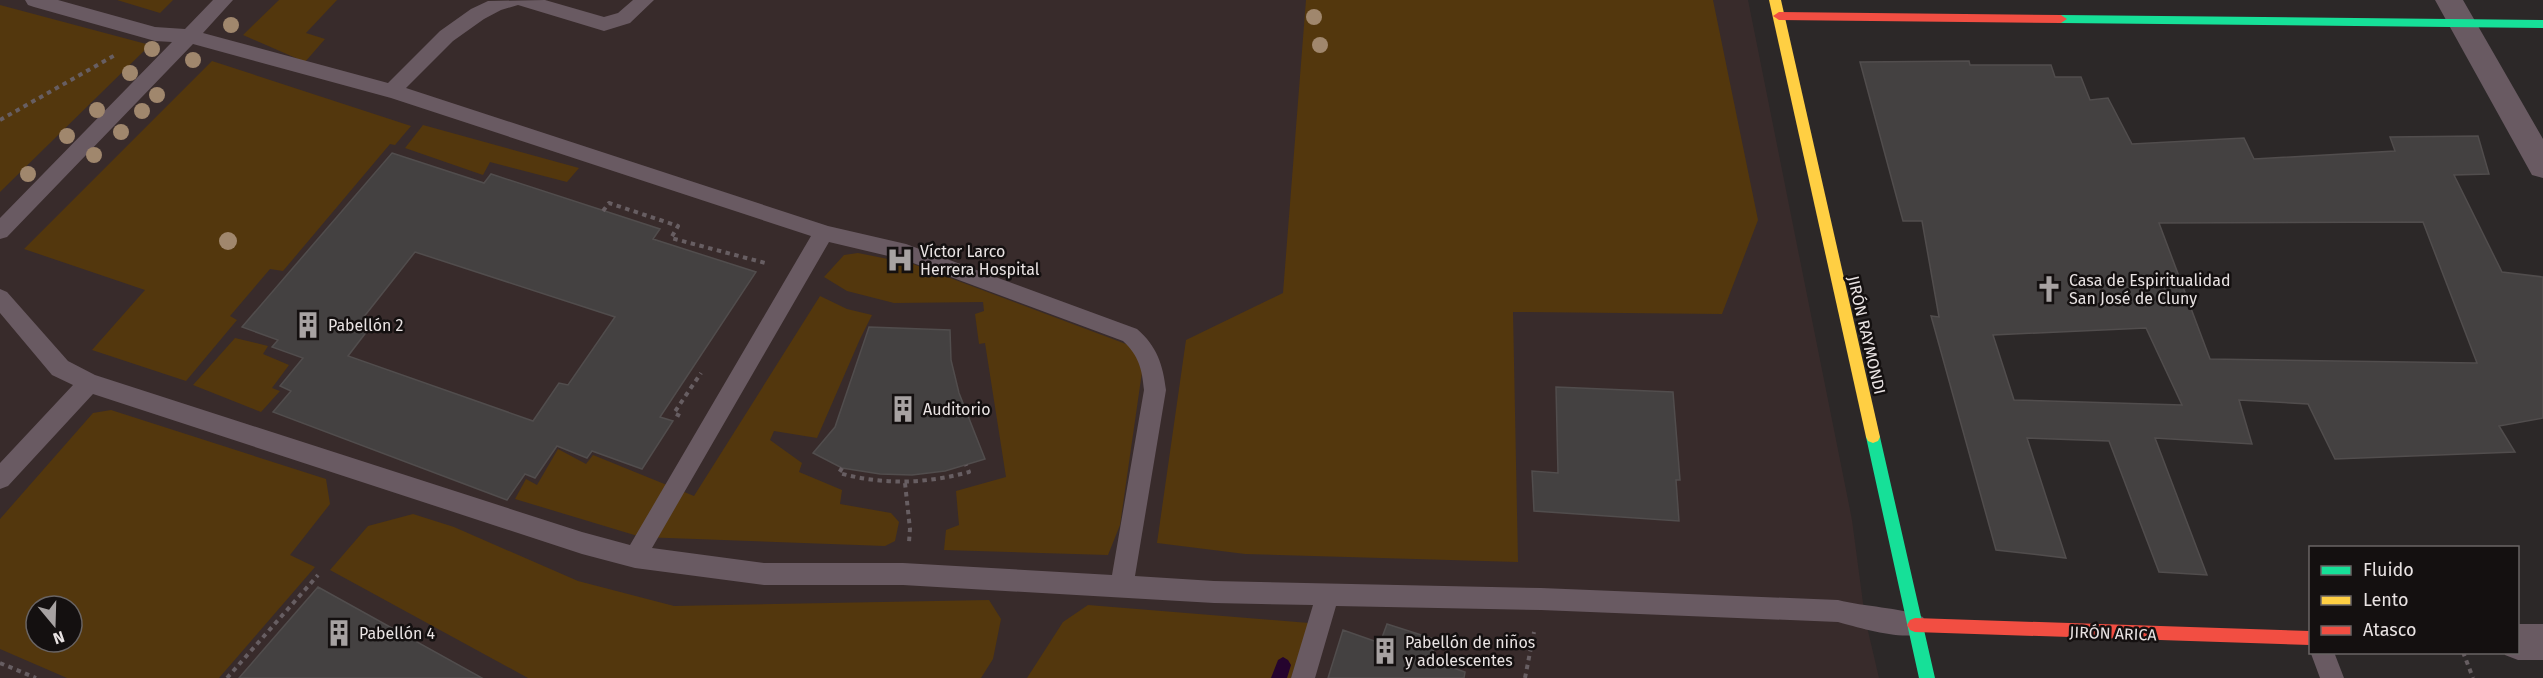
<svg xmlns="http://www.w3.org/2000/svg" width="2543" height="678" viewBox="0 0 2543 678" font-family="'Fira Sans',sans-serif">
<rect width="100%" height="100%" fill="#2c2828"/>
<!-- built -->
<path fill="#382b2b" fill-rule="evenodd" d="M0 0H1748L1852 520 1865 618 1879 678H0ZM36 606H72V642H36Z"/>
<!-- green -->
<path fill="#53370d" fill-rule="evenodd" d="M117 0H173L160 13Z
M279 0H337L306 33 325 39 305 62 243 35Z
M1306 0H1713L1758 220 1722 314 1513 312 1518 562 1245 554 1157 543 1186 340 1283 293Z
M0 5 150 45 0 192Z
M212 61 411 126 395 145 390 144 283 271 270 269 230 316 237 320 186 381 92 350 145 290 24 249Z
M423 125 579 168 567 182 490 162 483 175 405 148Z
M858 253 913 264 1134 347 1142 372 1120 525 1108 555 944 550 946 530 959 525 956 491 1006 477 985 343 979 344 975 314 984 311 983 302 894 303 847 291 824 277 844 255Z
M820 296 847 309 872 315 860 339 817 438 774 431 770 440 802 463 799 472 842 490 840 504 891 513 899 522 895 541 885 546 641 537 515 499 526 479 537 485 558 449 586 464 593 455 694 496Z
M235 338 268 346 263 354 289 365 272 388 280 391 261 412 193 385Z
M111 410 326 479 330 504 290 555 315 567 219 678H67L0 649V519L93 413ZM36 606H72V642H36Z
M413 514 454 527 578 581 674 606 989 600 1001 619 993 659 981 678H528L330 570 368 526Z
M1088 605 1309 623 1291 678H1027L1063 622Z"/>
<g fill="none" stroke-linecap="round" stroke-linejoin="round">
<!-- stream -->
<path fill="#25042e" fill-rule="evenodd" d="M1283 657 1288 660 1291 665 1287 678H1271L1278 660Z"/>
</g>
<!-- building -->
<path fill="#444141" stroke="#514d4d" stroke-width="1.5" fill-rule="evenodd" d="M1969 61 1970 65H2051L2055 77H2081L2090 100 2108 98 2132 144 2244 138 2254 159 2395 151 2390 137 2478 136 2489 174 2454 175 2502 272 2543 277V418L2499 426 2515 452 2335 459 2308 404 2239 400 2252 444 2155 438 2207 575 2159 572 2109 441 2027 438 2066 558 1996 550 1931 316 1939 317 1922 221H1903L1860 62ZM2423 222 2477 363 2210 359 2159 223ZM2146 328 2182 405 2014 400 1993 335Z
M392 153 484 183 491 174 660 229 653 239 756 272 660 417 673 421 642 469 592 451 587 458 557 446 535 478 525 474 507 500 273 412 291 391 280 386 303 358 272 347 278 340 242 327ZM415 252 615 317 568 385 559 383 533 421 348 356 374 322 363 318Z
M869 327 950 330 951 360 959 393 985 459 945 471 912 475 880 474 842 468 813 453 835 427Z
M1556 387 1673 392 1680 480H1676L1679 521 1534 511 1532 471 1558 473Z
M318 587 482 678H239Z
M1387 624 1437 640 1430 660 1465 672 1464 678H1328L1343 630 1380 643Z"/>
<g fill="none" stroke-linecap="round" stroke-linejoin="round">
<!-- path -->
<path stroke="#675e62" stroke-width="4" stroke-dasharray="4.5 4.5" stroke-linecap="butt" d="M0 120 117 54
M603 211 609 203 678 226 671 238 769 264
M680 416 674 413 701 373
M842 468 839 473C883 485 925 484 969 472L966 465
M905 483 910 529 909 542
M2463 652 2473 678
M0 663 36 678
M227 678 318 575
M1525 678 1534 632"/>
<!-- lane -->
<path fill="#695a62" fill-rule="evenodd" d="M25 0H58L155 27 185 29 213 0H233L203 33 388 83 440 31 471 9 488 1 545 0 604 17 618 13 633 0H654L630 23 604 31 518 5 501 10 484 19 453 41 406 88 828 226 906 244 1137 329C1157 346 1163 365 1166 390L1135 576 1214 581 1541 588 1838 600C1865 607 1899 607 1923 617L1927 625 1923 633C1903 641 1860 628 1838 622L1541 610 1336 606 1315 678H1291L1313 605 1214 603 903 585H764L635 568 582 554 93 394 8 486 0 489V463L73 385 52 375 0 313V289L7 292 68 361 95 375 582 532 630 545 811 236 391 98 193 44 7 237 0 239V218L172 42 155 41 34 7 28 5ZM829 242 905 260 1123 341C1139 356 1142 369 1144 390L1112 575 903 563H764L652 548Z
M2310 651 2334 652 2344 678H2320Z"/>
<!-- street -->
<path fill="#695a62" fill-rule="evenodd" d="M2435 0H2463L2543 139V178L2532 175Z
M2518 624H2543V660H2518L2505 655 2504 652H2518Z"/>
<!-- fast -->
<path fill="#16e098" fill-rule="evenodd" d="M2061 15 2543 20V28L2061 23 2055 19Z
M1873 431 1878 433 1880 437 1935 678H1919L1866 437 1868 433Z"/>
<!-- slow -->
<path fill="#ffcf43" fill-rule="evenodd" d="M1769 0H1781L1880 437 1878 441 1873 443 1868 441 1866 437Z"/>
<!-- jam -->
<path fill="#f24e42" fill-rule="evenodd" d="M1779 12 2061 15 2067 19 2061 23 1779 20 1773 16Z
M1915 618 2310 631V645L1915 632 1910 630 1907 625 1910 620Z"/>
</g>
<!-- trees -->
<g fill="#a0876d">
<circle cx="1314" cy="17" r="8"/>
<circle cx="231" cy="25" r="8"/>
<circle cx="1320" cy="45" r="8"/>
<circle cx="152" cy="49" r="8"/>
<circle cx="193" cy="60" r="8"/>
<circle cx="130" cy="73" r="8"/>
<circle cx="157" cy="95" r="8"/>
<circle cx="97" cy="110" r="8"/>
<circle cx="142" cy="111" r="8"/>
<circle cx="121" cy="132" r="8"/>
<circle cx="67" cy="136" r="8"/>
<circle cx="94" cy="155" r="8"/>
<circle cx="28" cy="174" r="8"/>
<circle cx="228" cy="241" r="9"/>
</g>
<!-- icons -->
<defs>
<symbol id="hospital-bare" viewBox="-9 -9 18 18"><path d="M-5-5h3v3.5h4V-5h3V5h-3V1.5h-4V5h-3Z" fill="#a7a2a2" stroke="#141010" stroke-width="2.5" paint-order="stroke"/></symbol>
<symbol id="church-bare" viewBox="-9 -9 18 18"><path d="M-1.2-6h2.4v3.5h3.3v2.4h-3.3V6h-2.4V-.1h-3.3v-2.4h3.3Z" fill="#a7a2a2" stroke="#141010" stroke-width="2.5" paint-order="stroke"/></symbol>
<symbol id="building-bare" viewBox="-9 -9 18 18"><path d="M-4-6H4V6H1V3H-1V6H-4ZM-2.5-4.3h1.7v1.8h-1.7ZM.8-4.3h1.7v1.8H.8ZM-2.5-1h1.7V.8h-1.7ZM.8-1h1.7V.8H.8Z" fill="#a7a2a2" stroke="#141010" stroke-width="2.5" paint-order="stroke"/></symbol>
</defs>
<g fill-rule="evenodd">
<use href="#hospital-bare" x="881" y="241" width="38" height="38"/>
<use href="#church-bare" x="2030" y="270" width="38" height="38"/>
<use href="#building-bare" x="289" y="306" width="38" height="38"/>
<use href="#building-bare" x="884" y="390" width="38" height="38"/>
<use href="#building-bare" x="320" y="614" width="38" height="38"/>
<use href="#building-bare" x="1366" y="632" width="38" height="38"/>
</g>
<g text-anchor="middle" stroke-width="5" stroke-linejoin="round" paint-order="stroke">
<!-- poi labels -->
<g font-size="16" fill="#e9e3e3" stroke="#141010" text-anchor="start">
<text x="920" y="257">Víctor Larco<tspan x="920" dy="18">Herrera Hospital</tspan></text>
<text x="2069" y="286">Casa de Espiritualidad<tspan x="2069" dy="18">San José de Cluny</tspan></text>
<text x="328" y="331">Pabellón 2</text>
<text x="923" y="415">Auditorio</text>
<text x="359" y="639">Pabellón 4</text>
<text x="1405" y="648">Pabellón de niños<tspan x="1405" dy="18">y adolescentes</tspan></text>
</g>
<!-- street labels -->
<g font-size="16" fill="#e9e3e3" stroke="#141010">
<text transform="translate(1867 335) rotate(77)" y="6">JIRÓN RAYMONDI</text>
<text transform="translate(2113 633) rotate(2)" y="6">JIRÓN ARICA</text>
</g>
</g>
<!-- legend -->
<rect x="2309" y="546" width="210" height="108" fill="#141010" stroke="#696464" stroke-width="1.5"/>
<rect x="2321" y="566" width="30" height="9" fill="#16e098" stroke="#696464" stroke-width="1.5"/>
<text x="2363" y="576" font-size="18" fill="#e9e3e3">Fluido</text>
<rect x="2321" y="596" width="30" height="9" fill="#ffcf43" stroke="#696464" stroke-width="1.5"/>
<text x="2363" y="606" font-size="18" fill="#e9e3e3">Lento</text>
<rect x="2321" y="626" width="30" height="9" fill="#f24e42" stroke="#696464" stroke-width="1.5"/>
<text x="2363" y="636" font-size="18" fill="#e9e3e3">Atasco</text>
<!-- north arrow -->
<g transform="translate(54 624) rotate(161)"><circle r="28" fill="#141010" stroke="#696464" stroke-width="1.5"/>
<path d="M0-4.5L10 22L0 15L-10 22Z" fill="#a7a2a2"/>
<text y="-9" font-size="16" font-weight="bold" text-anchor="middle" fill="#e9e3e3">N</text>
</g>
</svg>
